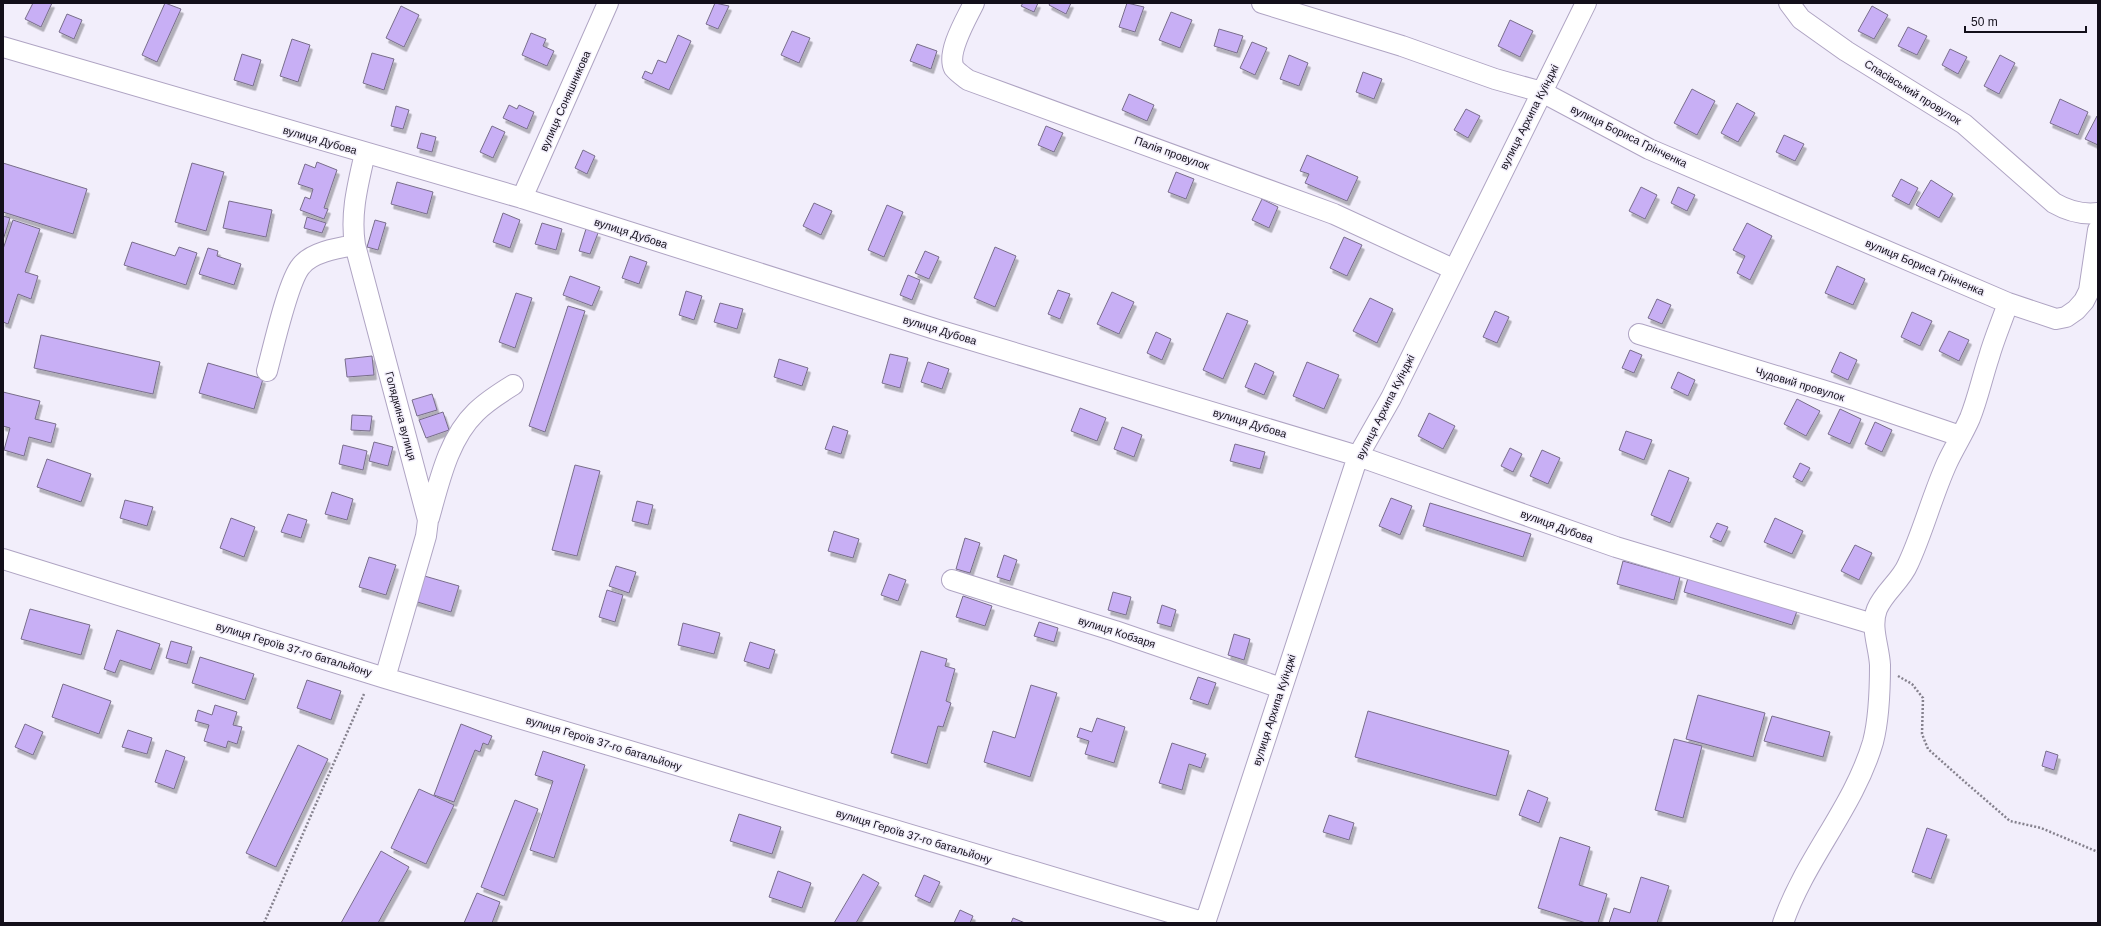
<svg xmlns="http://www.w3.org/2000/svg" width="2101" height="926" viewBox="0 0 2101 926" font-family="Arial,sans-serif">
<defs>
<filter id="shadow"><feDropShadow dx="2.5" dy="4.5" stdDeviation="0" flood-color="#0004"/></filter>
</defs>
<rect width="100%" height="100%" fill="#f2eefb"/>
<!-- building -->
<path fill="#c8aff5" stroke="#786d8a" filter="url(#shadow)" d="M33 3H52L41 27 25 19Z
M165 3 181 9 157 62 142 55Z
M715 3 729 6 718 29 706 24Z
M1023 3H1038L1034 12 1021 6Z
M1050 3H1071L1066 14 1049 5Z
M1127 3 1144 7 1135 32 1119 27Z
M401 6 419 15 404 47 386 38Z
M1872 6 1888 15 1874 39 1858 31Z
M1171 12 1192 20 1180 48 1159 40Z
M67 14 82 20 74 39 59 32Z
M1510 20 1533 31 1520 57 1498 46Z
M1908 27 1927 36 1917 55 1898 46Z
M1219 29 1243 36 1237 53 1214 46Z
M792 31 810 38 799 63 781 55Z
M531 33 546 39 543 46 554 51 547 66 522 55Z
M678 35 691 41 669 90 642 78 645 71 652 74 658 60 666 63Z
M292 39 310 45 298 82 280 76Z
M1252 42 1267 48 1255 75 1240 68Z
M917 44 937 51 931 69 910 61Z
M1950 49 1967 57 1958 74 1942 65Z
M372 53 394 59 384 90 363 83Z
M242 54 261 60 253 86 234 80Z
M1289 55 1308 63 1299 86 1280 79Z
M2000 55 2015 63 1999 94 1984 86Z
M1363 72 1382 79 1374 99 1356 92Z
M1692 89 1715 101 1697 135 1674 123Z
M1129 94 1154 105 1147 121 1122 110Z
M2060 99 2088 112 2078 135 2050 123Z
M1737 103 1755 113 1738 142 1721 133Z
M509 105 517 109 519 105 534 112 527 129 503 118Z
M396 106 409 110 403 129 391 126Z
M1466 109 1480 116 1468 138 1454 130Z
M2097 116H2098V145L2085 139Z
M492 126 505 132 493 158 480 152Z
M1046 126 1063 133 1054 152 1038 145Z
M421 133 436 137 432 152 417 148Z
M1784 135 1804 144 1795 161 1776 152Z
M583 150 595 156 587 174 575 168Z
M1307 155 1358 177 1347 201 1305 183 1309 174 1300 171Z
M317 162 337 170 324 208 328 209 324 219 300 210 305 197 310 199 313 189 298 184 305 164 315 168Z
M3 163 87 189 73 234 3 212Z
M192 163 224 172 206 231 175 222Z
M1176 172 1194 179 1186 199 1168 192Z
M1901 179 1918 188 1909 205 1892 196Z
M1931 180 1953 194 1939 218 1916 205Z
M397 182 433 192 427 214 391 204Z
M1641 187 1657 195 1645 219 1629 211Z
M1678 187 1695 195 1687 211 1671 203Z
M1262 199 1278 207 1269 228 1252 220Z
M229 201 272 210 266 237 223 228Z
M814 203 832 211 821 235 803 226Z
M887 205 903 212 884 257 868 250Z
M503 213 520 220 510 248 493 242Z
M3 216 10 218 3 240Z
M307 217 326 223 322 233 304 228Z
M13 220 40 229 25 272 38 276 31 299 18 294 8 324 3 322V249Z
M375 220 386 223 378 250 367 247Z
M542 223 562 229 556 250 535 244Z
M1747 223 1772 236 1750 280 1737 273 1745 256 1733 250Z
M586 229 598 233 590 254 579 251Z
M1344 237 1362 245 1347 276 1330 268Z
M132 242 175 256 179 247 197 253 186 285 124 265Z
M995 247 1016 256 995 307 974 298Z
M208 248 218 251 217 256 241 264 234 285 199 274Z
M925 251 939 257 929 279 915 273Z
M630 256 647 262 639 284 622 278Z
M1837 266 1865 279 1853 305 1825 293Z
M908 275 920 280 912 300 900 295Z
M570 276 600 287 592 306 563 295Z
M1058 290 1070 294 1060 319 1048 314Z
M686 291 702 296 694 320 679 315Z
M1112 292 1134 302 1119 334 1097 324Z
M516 293 532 298 515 348 499 342Z
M1370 298 1393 309 1377 343 1353 331Z
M1657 299 1671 305 1662 324 1648 318Z
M720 303 743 309 737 329 714 322Z
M568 306 585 311 545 432 529 426Z
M1495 311 1509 317 1497 343 1483 337Z
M1912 312 1932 321 1920 346 1901 337Z
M1227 313 1248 321 1223 379 1203 370Z
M1949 331 1969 340 1959 361 1939 351Z
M1156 332 1171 339 1162 360 1147 353Z
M41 335 160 362 153 394 34 368Z
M1630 350 1642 355 1634 373 1622 368Z
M1840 352 1857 360 1848 380 1831 372Z
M890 354 908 358 900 388 882 383Z
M372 356 374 375 347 377 345 359Z
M779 359 808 368 802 386 774 377Z
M928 362 949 369 942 389 921 382Z
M1307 362 1339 375 1324 409 1293 396Z
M208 363 263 379 254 409 199 393Z
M1255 363 1274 372 1264 395 1245 387Z
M1678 372 1695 380 1688 396 1671 388Z
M3 392 40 401 35 419 56 424 51 443 29 437 24 456 4 450 10 428 3 426Z
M432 394 437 410 417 416 412 400Z
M1797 399 1820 411 1806 436 1784 424Z
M1080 408 1106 418 1097 441 1071 431Z
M1840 409 1861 419 1850 444 1828 434Z
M443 412 449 430 426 438 419 420Z
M1429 413 1455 426 1443 449 1418 436Z
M352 415 372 416 370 431 351 430Z
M1875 422 1892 430 1882 452 1865 444Z
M833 426 848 431 841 454 825 449Z
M1122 427 1142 435 1134 457 1114 449Z
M1626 431 1652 440 1644 460 1619 450Z
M374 442 393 447 388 466 369 461Z
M1235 444 1265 452 1260 469 1230 461Z
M343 445 367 451 363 470 339 464Z
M1510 448 1522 454 1513 472 1501 466Z
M1542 450 1560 458 1548 484 1530 476Z
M47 459 91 474 81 502 37 487Z
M1800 463 1810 468 1802 482 1793 477Z
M575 465 600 471 577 556 552 550Z
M1669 470 1689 478 1670 523 1651 515Z
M332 492 353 499 347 520 325 514Z
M1391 498 1412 506 1400 535 1379 526Z
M125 500 153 507 147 526 120 518Z
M637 501 653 505 648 525 632 521Z
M1430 503 1531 534 1523 557 1423 526Z
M288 514 307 520 301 538 281 532Z
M231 518 255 527 244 557 220 548Z
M1775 518 1803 531 1792 554 1764 542Z
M1717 523 1728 527 1721 542 1710 537Z
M834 531 859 539 853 558 828 551Z
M965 538 980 543 970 573 956 569Z
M1855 545 1872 553 1859 580 1841 571Z
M1004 555 1017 560 1010 581 997 577Z
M369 557 396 565 386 595 359 587Z
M1623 561 1680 577 1674 600 1617 584Z
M616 566 636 572 629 593 609 586Z
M889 574 906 580 898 601 881 595Z
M421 575 459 586 451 612 414 601Z
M1688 578 1797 611 1792 625 1684 592Z
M607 590 623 595 615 622 599 617Z
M1113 592 1131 597 1126 615 1108 610Z
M963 596 992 606 985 626 956 617Z
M1162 605 1176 610 1171 627 1157 623Z
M30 609 90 625 81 655 21 639Z
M1039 622 1058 628 1054 642 1034 636Z
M683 623 720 633 714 654 678 645Z
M117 630 160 644 151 670 120 660 115 673 104 669Z
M1234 634 1250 639 1244 660 1228 655Z
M171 641 192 647 187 664 166 658Z
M750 642 775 650 769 669 744 661Z
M921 651 947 659 945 666 955 669 946 701 951 703 943 727 938 726 927 764 891 753Z
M200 657 254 674 245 700 192 683Z
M1198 677 1216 683 1208 705 1190 699Z
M307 680 341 691 331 720 297 708Z
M63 684 111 701 99 734 52 717Z
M1031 685 1057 693 1030 777 984 762 993 731 1015 738Z
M1698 695 1765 713 1753 757 1686 739Z
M215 705 237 712 233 725 242 727 237 744 228 741 226 748 204 741 209 725 195 721 198 710 212 715Z
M1368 711 1509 751 1496 796 1355 757Z
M1772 716 1830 732 1823 757 1764 741Z
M1097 718 1125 727 1114 763 1085 754 1089 741 1077 737 1080 728 1092 732Z
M25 724 43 732 33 755 15 747Z
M461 724 492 736 488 745 483 743 480 752 475 750 454 802 434 795Z
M128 730 152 738 147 754 122 747Z
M1674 739 1702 746 1683 818 1655 810Z
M1172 743 1206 754 1201 768 1189 764 1182 790 1159 783Z
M298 745 328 759 276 867 246 853Z
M166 750 185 757 174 789 155 782Z
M543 751 585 765 554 858 530 850 553 781 535 775Z
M2046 751 2058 755 2054 770 2042 766Z
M419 789 454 805 426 864 391 848Z
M1528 790 1548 798 1539 823 1519 815Z
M515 800 538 809 504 896 481 887Z
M739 814 781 827 772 854 730 841Z
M1329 815 1354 823 1349 840 1323 832Z
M1927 828 1947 835 1931 879 1912 872Z
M1560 837 1590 847 1579 885 1607 894 1598 923H1586L1538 908Z
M381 851 409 867 378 923H341Z
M778 871 811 883 802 908 769 897Z
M863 874 879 883 856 923H834Z
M924 875 940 882 930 903 915 896Z
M1641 877 1669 886 1657 923H1609L1614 908 1630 913Z
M477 893 500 902 492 923H464Z
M960 910 973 916 970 923H954Z
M1013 918 1025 923H1011Z"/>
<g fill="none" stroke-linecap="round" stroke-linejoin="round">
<defs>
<path id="minor" d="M974 3C967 18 946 52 954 68 958 73 963 76 968 80L1334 214 1453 269
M1262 3 1402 46 1495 79 1542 92 1649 149 2008 303 2056 319 2066 317 2076 310 2084 301 2089 291 2098 230
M1789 3 1801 19 1846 51 1964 124 2054 203C2068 211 2082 215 2098 213
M3 47 522 198 938 330 1358 456 1616 547 1873 624
M365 153C358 184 350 213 355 245L428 520 426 536 385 678
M522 198 608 3
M1639 334 1848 398 1960 436
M267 371C273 349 288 281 301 266 312 252 338 248 355 245
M429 518C439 483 448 439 476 412 487 401 500 393 513 385
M3 559 385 678 1206 923
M952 580 1115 631 1281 688
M1205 923 1358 456 1391 398 1586 3
M1783 923C1805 859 1854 807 1873 742 1879 719 1880 689 1880 665 1879 646 1870 627 1877 609 1884 592 1901 581 1908 564 1923 532 1932 496 1947 463 1954 448 1963 434 1970 418 1978 398 1982 378 1989 357 1994 339 2002 321 2008 303"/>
</defs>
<!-- minor casing -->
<use href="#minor" stroke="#afa4c3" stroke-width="22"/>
<!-- path -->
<path stroke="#85818d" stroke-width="2.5" stroke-dasharray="2 2" stroke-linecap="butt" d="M1898 676 1912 684 1923 698 1922 734 1928 749 1965 782 2010 821 2041 828 2098 852
M264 923 364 694"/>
<!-- minor -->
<use href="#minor" stroke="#fff" stroke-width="20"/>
</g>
<g text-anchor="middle" stroke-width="3" stroke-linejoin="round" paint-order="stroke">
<!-- street labels -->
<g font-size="11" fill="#130f1a" stroke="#f2eefb">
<text transform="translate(1913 92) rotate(32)" y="4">Спасівський провулок</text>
<text transform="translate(565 101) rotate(-66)" y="4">вулиця Соняшникова</text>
<text transform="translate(1529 117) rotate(-63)" y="4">вулиця Архипа Куїнджі</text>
<text transform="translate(1629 136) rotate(26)" y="4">вулиця Бориса Грінченка</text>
<text transform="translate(320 140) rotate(16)" y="4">вулиця Дубова</text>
<text transform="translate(1172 153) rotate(20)" y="4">Палія провулок</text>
<text transform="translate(631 233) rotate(18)" y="4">вулиця Дубова</text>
<text transform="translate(1925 267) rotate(23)" y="4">вулиця Бориса Грінченка</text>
<text transform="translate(940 330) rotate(17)" y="4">вулиця Дубова</text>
<text transform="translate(1800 384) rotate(17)" y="4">Чудовий провулок</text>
<text transform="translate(1385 407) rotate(-63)" y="4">вулиця Архипа Куїнджі</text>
<text transform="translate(401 416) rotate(75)" y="4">Голядкина вулиця</text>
<text transform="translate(1250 423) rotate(17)" y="4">вулиця Дубова</text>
<text transform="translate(1557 526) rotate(20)" y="4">вулиця Дубова</text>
<text transform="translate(1117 632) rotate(18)" y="4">вулиця Кобзаря</text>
<text transform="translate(294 649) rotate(17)" y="4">вулиця Героїв 37-го батальйону</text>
<text transform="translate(1274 710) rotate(-72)" y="4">вулиця Архипа Куїнджі</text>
<text transform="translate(604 743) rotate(17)" y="4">вулиця Героїв 37-го батальйону</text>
<text transform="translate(914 836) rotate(17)" y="4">вулиця Героїв 37-го батальйону</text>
</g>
</g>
<!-- border -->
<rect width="2101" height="926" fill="none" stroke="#130f1a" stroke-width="8"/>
<!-- scale -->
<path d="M1965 26v6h121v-6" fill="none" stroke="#130f1a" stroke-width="2"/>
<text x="1971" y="26" font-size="12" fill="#130f1a" stroke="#f2eefb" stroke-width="3" paint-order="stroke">50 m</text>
</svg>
